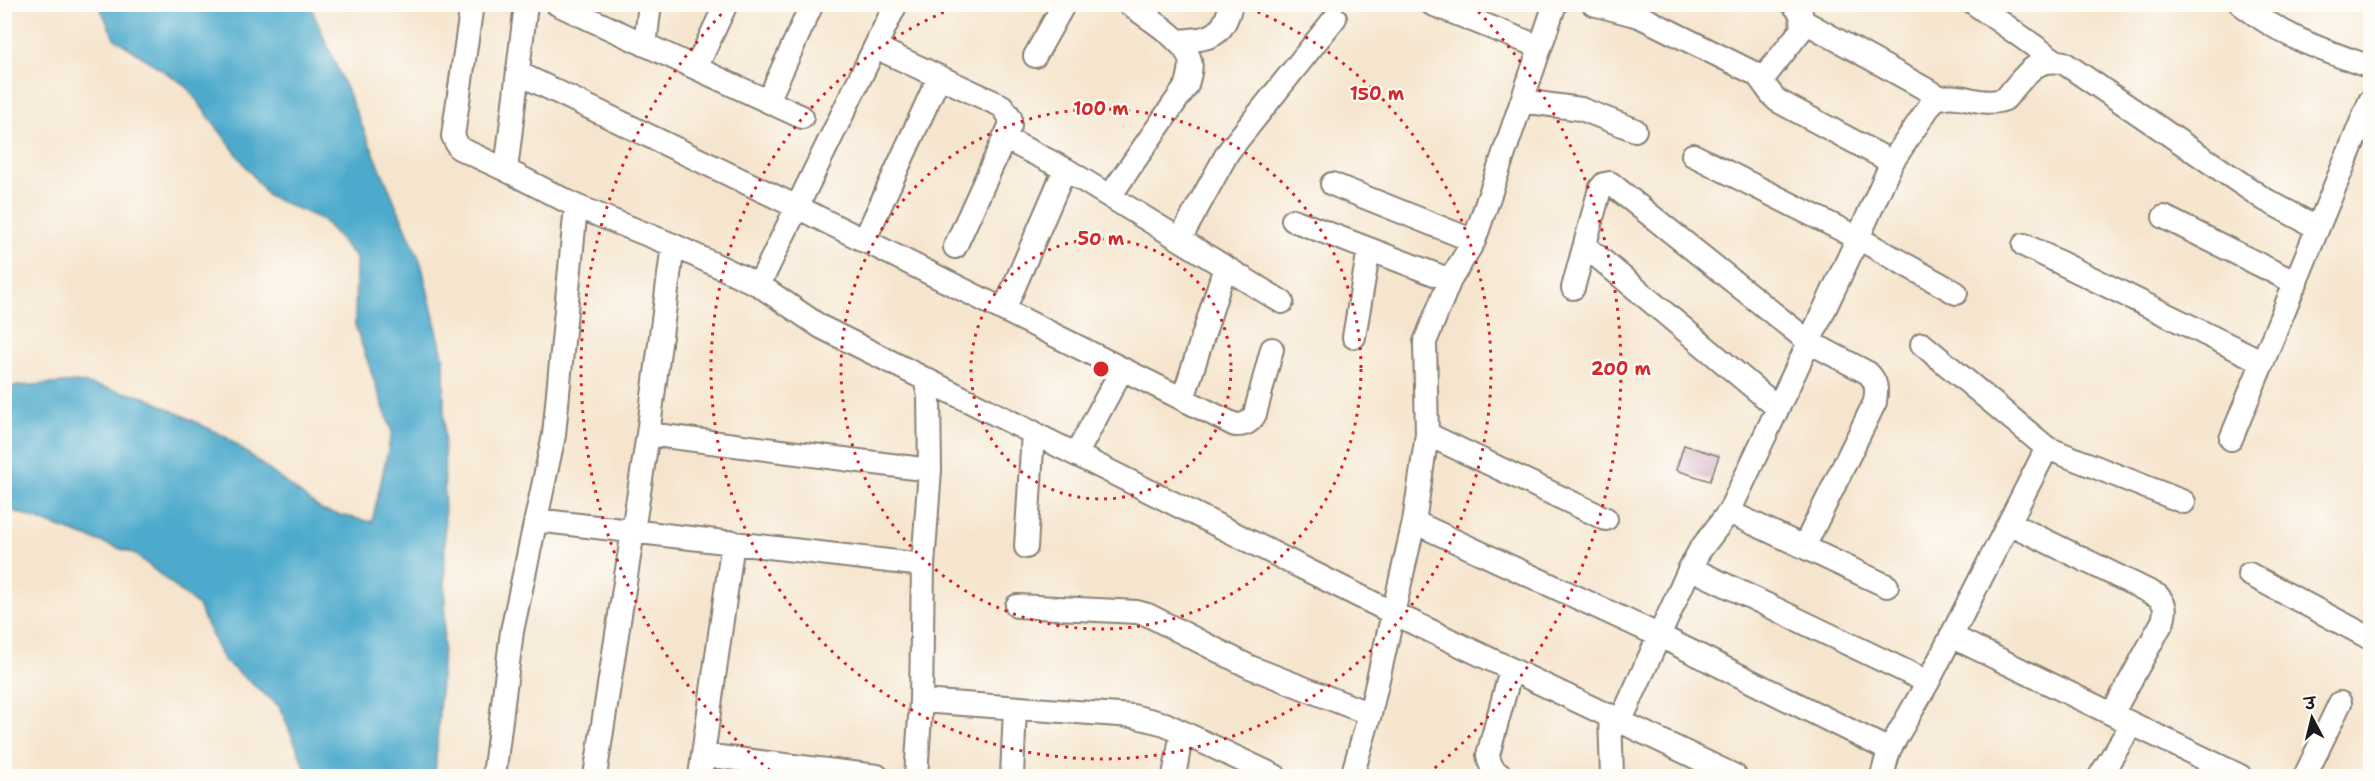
<svg xmlns="http://www.w3.org/2000/svg" width="2375" height="781" viewBox="0 0 2375 781" font-family="'Shantell Sans','Playpen Sans Deva',sans-serif">
<rect width="100%" height="100%" fill="#fdfcf7"/>
<filter id="ink" filterUnits="userSpaceOnUse"><feTurbulence type="fractalNoise" baseFrequency=".0167" numOctaves="2"/><feDisplacementMap in="SourceGraphic" scale="12" xChannelSelector="R" yChannelSelector="G"/><feConvolveMatrix kernelMatrix="1 2 1 2 8 2 1 2 1" color-interpolation-filters="sRGB"/></filter>
<filter id="wash" filterUnits="userSpaceOnUse"><feTurbulence type="fractalNoise" baseFrequency=".008" numOctaves="4" result="noise"/><feDisplacementMap in="SourceGraphic" scale="24" xChannelSelector="R" yChannelSelector="G"/><feGaussianBlur stdDeviation="1.35" result="paint"/><feColorMatrix in="noise" values="0 0 0 0 0 0 0 0 0 0 0 0 0 0 0 0 0 1.4 0 .05"/><feComposite in="paint" operator="in"/></filter>
<g filter="url(#wash)">
<rect width="100%" height="100%" fill="#f6e5ce"/>
<!-- water -->
<path fill="#4eaacc" stroke="#356374" stroke-width="1.5" d="M99 5H310L421 263 444 360 445 615 435 776H309L279 706 223 660 198 606 135 554 5 508V387L78 382 145 397 226 437 323 511 372 522 392 432 355 325 356 258 323 220 268 196 186 86 114 38Z"/>
<g id="blocks">
<!-- building -->
<path fill="#cc9db7" d="M1684 445 1719 456 1710 481 1676 470Z"/>
</g>
</g>
<g filter="url(#ink)">
<use href="#blocks" fill-opacity="0" stroke="#898075" stroke-width="1.5"/>
<g fill="none" stroke-linecap="round" stroke-linejoin="round">
<defs>
<path id="minor" d="M472 4 453 136 459 148 506 170 576 206 673 245 759 285 821 327 1393 613 1735 776
M557 4 802 117
M1432 4 1540 47
M1593 4 1639 16 1756 74C1765 83 1769 94 1778 101L1892 162
M1975 4 2054 60
M2241 4C2285 38 2320 49 2370 67
M1803 21 1940 97
M1177 41C1209 39 1223 39 1231 4
M645 45 650 4
M875 47 1002 106 1010 117V126L955 247
M1035 56 1064 4
M696 68 726 4
M518 73 797 207 1235 425C1245 425 1250 423 1255 414L1272 349
M1762 80 1802 29 1801 13 1793 4
M768 101 812 4
M1522 101 1581 109 1635 130
M1004 138 1065 169 1282 302
M1693 155 1858 238 1956 293
M506 170 526 4
M1332 184 1474 241
M1110 196 1187 85C1189 76 1193 67 1189 57 1182 38 1146 17 1129 4
M2164 217 2296 283
M1293 220 1450 280
M1180 239 1228 152 1335 18
M864 241 939 77
M2024 245 2263 362
M1585 246 1778 408
M759 285 896 4
M1573 288 1600 189 1604 184 1610 183 1809 342 1868 373C1877 382 1877 389 1875 402L1804 547
M1004 310 1065 169
M1354 337 1369 249
M1922 344 2047 448 2184 502
M1183 399 1225 267
M648 434 930 470
M1427 434 1606 519
M2231 439 2370 101
M1077 453 1122 369
M1729 512 1887 586
M536 520 923 565
M1414 522 1658 635 1889 750
M2009 523 2158 596C2166 605 2166 610 2163 621L2112 714
M1026 547 1033 432
M1690 568 1928 682
M2249 574 2370 638
M1017 606 1137 612 1148 615 1250 667 1370 714
M1951 636 2240 776
M921 701 1133 716 1165 724 1275 776
M1610 715 1612 776
M1621 720 1690 568 1700 550 1729 512 1858 238 1892 162 1933 101C1956 88 1981 109 2005 99 2023 79 2034 55 2064 63L2264 199 2318 228
M703 755 877 776
M494 776 512 631 554 435 576 206
M595 776 648 434 673 245
M700 776 733 542
M916 776 921 701 923 565 930 470 929 396 925 379
M1012 776 1015 708
M1174 776 1182 732
M1352 776 1370 714 1414 522 1427 434 1425 342 1450 280 1474 241 1555 4
M1502 776C1493 771 1490 766 1488 755L1511 670
M1882 776 1889 750 1928 682 2047 448
M2100 776 2132 724
M2305 776 2340 703"/>
</defs>
<!-- minor casing -->
<use href="#minor" stroke="#898075" stroke-width="26"/>
<!-- minor -->
<use href="#minor" stroke="#fff" stroke-width="22"/>
</g>
</g>
<!-- distance rings -->
<g fill="none" stroke="#d62828" stroke-width="3" stroke-dasharray="3 6">
<circle cx="1101" cy="369" r="130"/>
<circle cx="1101" cy="369" r="260"/>
<path d="M1241 5A390 390 0 1 1 961 5"/>
<path d="M777 776A520 520 0 0 1 730 5M1472 5A520 520 0 0 1 1425 776"/>
</g>
<circle cx="1101" cy="369" r="9" fill="#d62828" stroke="#fdfcf7" stroke-width="3"/>
<g font-size="18" text-anchor="middle" font-weight="bold" fill="#d62828" stroke="#fdfcf7" stroke-width="4.5" stroke-linejoin="round" paint-order="stroke">
<text x="1377" y="100">150 m</text>
<text x="1101" y="115">100 m</text>
<text x="1101" y="245">50 m</text>
<text x="1621" y="375">200 m</text>
</g>
<!-- margin -->
<rect width="2375" height="781" fill="none" stroke="#fdfcf7" stroke-width="24"/>
<!-- north arrow -->
<g transform="translate(2312 718) rotate(353)" stroke="#fdfcf7" stroke-width="4.5" paint-order="stroke">
<path d="M0-4.5L10 22L0 15L-10 22Z" fill="#1c1c1c"/>
<text y="-9" font-size="16" font-weight="bold" text-anchor="middle" fill="#1c1c1c">उ</text>
</g>
</svg>
